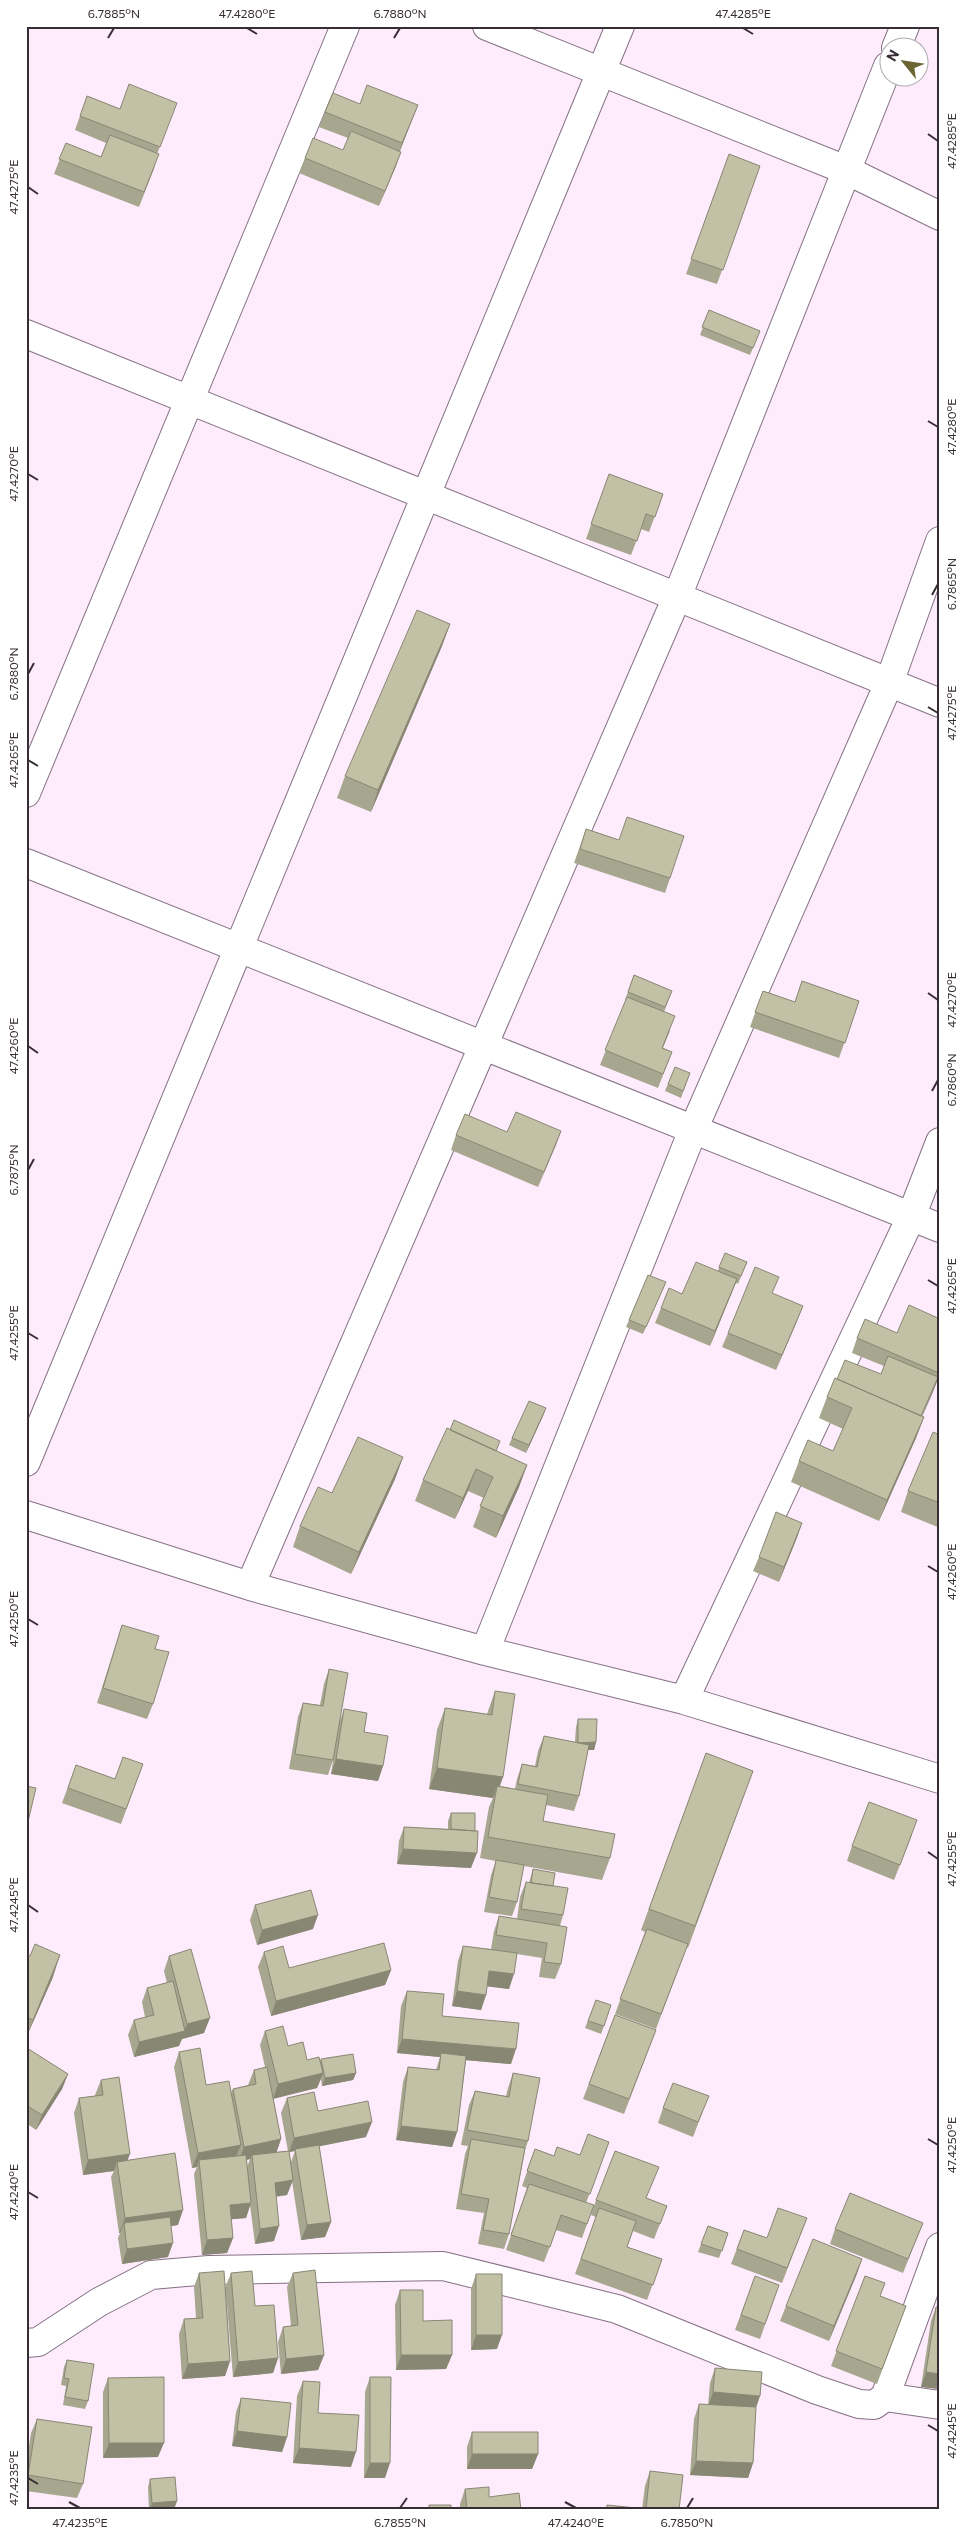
<svg xmlns="http://www.w3.org/2000/svg" width="966" height="2536" viewBox="0 0 966 2536" font-family="Commissioner,sans-serif">
<rect width="100%" height="100%" fill="#feecfd"/>
<g fill="none" stroke-linecap="round" stroke-linejoin="round">
<defs>
<path id="street" d="M487 26 846 170 940 216
M896 48 905 26
M26 334 940 703
M26 793 345 26
M26 863 940 1228
M26 1462 620 26
M26 1515 250 1586 485 1651 684 1700 940 1779
M250 1586 677 597 888 66
M485 1651 693 1130 889 683 940 541
M684 1700 911 1217 940 1142
M26 2343 38 2342 99 2302 151 2275 209 2270 443 2266 617 2309 817 2390 859 2404 874 2405 885 2397 940 2247
M885 2397 940 2405"/>
</defs>
<!-- street casing -->
<use href="#street" stroke="#847184" stroke-width="30"/>
<!-- street -->
<use href="#street" stroke="#fff" stroke-width="28"/>
</g>
<!-- wall -->
<path fill="#a7a68e" fill-rule="evenodd" d="M87 96 120 109 171 118 157 154 154 169 139 207 54 174 66 143 101 157 106 143 75 130Z
M360 104 418 105 400 151 396 166 379 206 299 173 305 158 343 150 348 138 319 127 325 112Z
M729 154 760 166 717 284 686 274Z
M709 310 760 331 750 355 700 335Z
M609 474 663 494 649 532 641 529 631 555 586 539Z
M450 624 442 646 371 812 337 798 345 776Z
M586 829 619 840 670 878 665 893 574 863Z
M634 975 672 991 664 1012 670 1031 663 1048 672 1052 658 1088 600 1065 626 1000H625Z
M802 981 859 1001 839 1058 750 1027 763 991 795 1002Z
M675 1067 690 1073 681 1098 665 1091Z
M561 1131 538 1187 451 1150 456 1135Z
M747 1262 738 1284 736 1283 710 1346 655 1323 661 1308 718 1271 719 1267Z
M666 1282 643 1334 626 1327 629 1320Z
M773 1294 797 1321 776 1370 722 1347 728 1333Z
M940 1319V1374L922 1416 924 1417 916 1438 879 1521 791 1482 799 1461 833 1451 843 1429 819 1418 827 1397 837 1379 881 1374 884 1366 852 1353 857 1338 897 1333Z
M543 1416 526 1453 509 1445 512 1438Z
M940 1435V1528L901 1512 908 1491Z
M497 1451 527 1465 519 1487 496 1538 473 1527 484 1498 468 1491 455 1519 415 1501 423 1480Z
M403 1457 395 1479 351 1574 293 1547 300 1526 332 1493Z
M802 1523 779 1582 753 1571 759 1557Z
M122 1625 155 1649 153 1704 147 1719 97 1703Z
M329 1669 340 1721 344 1709 364 1732 383 1766 378 1781 331 1774 334 1754 333 1760 328 1775 289 1769 298 1717 303 1703 320 1705 324 1684Z
M495 1691 503 1777 500 1786 515 1789 517 1779 522 1764 535 1766 538 1751 544 1736 575 1742 576 1727 578 1719 596 1742 594 1750H588L579 1796 574 1811 546 1805 543 1821 610 1858 602 1880 524 1866 517 1902 512 1916 484 1912 491 1875 496 1861 480 1858 489 1807 493 1798 429 1789 437 1730 445 1708 487 1714Z
M706 1753 753 1771 688 1948 687 1947 656 2029 615 2014 645 1932 641 1930Z
M143 1764 121 1824 62 1803 76 1765 115 1779Z
M451 1813 475 1831 471 1868 397 1864 399 1841 404 1827 448 1829V1821Z
M912 1835 894 1880 847 1861 852 1846Z
M533 1869 553 1886 563 1915 560 1926 561 1964 555 1979 539 1977 542 1958 517 1954 509 1989 487 1986 486 1995 481 2010 452 2006 458 1961 463 1946 491 1949 494 1931 499 1916 517 1919 520 1897 526 1882 529 1883Z
M255 1905 313 1929 257 1945 250 1920Z
M264 1952 289 1968 391 1970 385 1985 271 2016 258 1967Z
M26 1955 53 1977 26 2038Z
M169 1956 204 2033 182 2039 179 2046 134 2057 128 2035 134 2020 145 2017 142 2002 147 1988 167 1983 164 1971Z
M407 1991 511 2064 466 2060 457 2132 452 2147 396 2140 403 2082 408 2067 436 2070 440 2057 397 2053 401 2006Z
M596 2000 604 2026 601 2034 585 2028Z
M615 2015 656 2030 624 2114 583 2099Z
M265 2031 307 2060 320 2062 321 2059 356 2073 353 2080 322 2086 321 2079 317 2088 273 2098 281 2139 276 2152 288 2151 281 2113 287 2098 318 2111 366 2137 319 2146 331 2222 325 2237 301 2240 292 2181 287 2195 276 2197 274 2241 255 2244 250 2205 246 2218 231 2219 233 2238 227 2253 202 2255 194 2174 197 2167 192 2168 174 2067 179 2052 206 2085 231 2093 233 2089 248 2085 254 2070 265 2067 260 2045ZM295 2151 291 2162 289 2152ZM250 2159 247 2167V2160Z
M26 2050 68 2074 62 2089 36 2130 26 2123Z
M513 2073 528 2141 525 2150 509 2234 504 2249 478 2244 484 2213 456 2209 465 2154 468 2146 461 2145 469 2105 475 2091 506 2096 508 2088Z
M101 2080 128 2160 178 2225 171 2226 168 2257 122 2264 118 2238 120 2233H119L111 2177 114 2171 83 2175 74 2113 79 2098 95 2096V2095Z
M663 2108 703 2111 693 2137 658 2123Z
M609 2142 586 2203 594 2205 582 2238 556 2230 544 2262 506 2250 527 2188 522 2186 535 2149 554 2156 580 2155Z
M647 2198 667 2206 654 2239 633 2231 627 2247 662 2259 647 2300 575 2274 596 2217 591 2215 596 2200Z
M807 2218 782 2283 731 2264 744 2230 767 2238Z
M923 2223 903 2273 830 2244 835 2229Z
M708 2226 728 2233 719 2258 698 2252Z
M862 2259 829 2341 780 2321 786 2306Z
M199 2273 225 2288 231 2273 255 2306 278 2358 273 2373 233 2377 226 2293 230 2361 225 2376 182 2379 179 2334 184 2319 196 2318 194 2287Z
M293 2273 324 2355 318 2370 281 2374 278 2342 283 2327 291 2326 287 2287Z
M476 2274 497 2349 471 2350V2289Z
M755 2276 779 2285 760 2339 735 2330Z
M865 2276 880 2296 906 2306 877 2384 831 2366Z
M400 2290 423 2321 452 2355 446 2369 396 2370 395 2305Z
M936 2307H940V2389L921 2387 931 2321Z
M67 2360 88 2401 85 2409 63 2405 66 2386 61 2385 64 2367Z
M715 2368 756 2407 753 2463 748 2478 690 2475 694 2419 699 2404 708 2405 710 2383Z
M370 2377 385 2478H364L365 2392Z
M108 2378 158 2457 103 2458V2392Z
M303 2381 318 2413 351 2467 293 2463 297 2396Z
M241 2398 287 2437 282 2452 232 2446 236 2412Z
M37 2419 83 2484 77 2498 26 2491V2466L31 2433Z
M472 2432 538 2454 532 2469H467V2447Z
M650 2471 679 2510H606L607 2505 642 2509 645 2486Z
M150 2479 177 2501 174 2509 149 2510 148 2487Z
M465 2489 489 2497 521 2510H460V2504Z"/>
<!-- shaded-wall -->
<path fill="#888774" d="M418 105 412 120 397 158 402 143Z
M401 152 396 166 379 206 385 191Z
M450 624 442 646 371 812 378 790Z
M561 1131 556 1145 538 1187 544 1172Z
M737 1279 731 1294 710 1346 715 1331Z
M803 1306 797 1321 776 1370 782 1355Z
M940 1372V1374L933 1392 916 1431Z
M546 1408 543 1416 526 1453 529 1445Z
M924 1417 916 1438 879 1521 887 1500Z
M403 1457 395 1479 351 1574 359 1552Z
M527 1465 519 1487 496 1538 503 1516Z
M476 1469 468 1491 455 1519 463 1498Z
M802 1523 797 1538 779 1582 784 1567Z
M596 1742 594 1750H575L578 1743Z
M336 1759 383 1766 378 1781 331 1774Z
M437 1768 503 1777 495 1798 497 1786 493 1798 429 1789Z
M403 1849 477 1853 471 1868 397 1864Z
M318 1915 313 1929 257 1945 262 1930Z
M60 1955 53 1977 26 2038 33 2020Z
M391 1970 385 1985 271 2016 276 2001Z
M489 1971 514 1974 509 1989 484 1986Z
M457 1991 486 1995 481 2010 452 2006Z
M210 2018 204 2033 182 2039 187 2024Z
M185 2031 179 2046 134 2057 139 2042Z
M402 2039 516 2049 511 2064 441 2058V2053L440 2057 397 2053Z
M323 2073 317 2088 273 2099 278 2084Z
M356 2073 353 2080 322 2086 325 2078Z
M68 2074 62 2089 36 2130 42 2115Z
M372 2122 366 2137 296 2151 295 2149V2151L289 2152 294 2138Z
M401 2126 457 2132 452 2147 396 2140Z
M281 2139 276 2154 252 2155 250 2159 239 2161 244 2147Z
M241 2145 235 2159 199 2160 197 2167 192 2168 198 2153Z
M130 2154 124 2169 117 2162 114 2171 83 2175 88 2160Z
M293 2180 287 2195 269 2197 275 2183Z
M251 2203 246 2218 224 2220 230 2205Z
M183 2210 178 2225 125 2233 124 2223 120 2233H119L125 2218Z
M331 2222 325 2237 301 2240 307 2225Z
M279 2226 274 2241 255 2244 260 2229Z
M233 2238 227 2253 202 2255 207 2240Z
M173 2243 168 2257 122 2264 127 2249Z
M862 2259 857 2274 829 2341 834 2326Z
M476 2335H502L497 2349 471 2350Z
M324 2355 318 2370 281 2374 286 2359Z
M401 2355H452L446 2369 396 2370Z
M278 2358 273 2373 233 2377 238 2362Z
M230 2361 225 2376 182 2379 188 2364Z
M926 2372 940 2374V2389L921 2387Z
M713 2392 760 2396 755 2411 708 2407Z
M237 2431 287 2437 282 2452 232 2446Z
M109 2443H164L158 2457 103 2458Z
M299 2448 356 2452 351 2467 293 2463Z
M472 2454H538L532 2469H467Z
M696 2461 753 2463 748 2478 690 2475Z
M370 2463H390L385 2478H364Z
M177 2501 174 2509 150 2510 152 2503Z"/>
<!-- building -->
<path fill="#c2c1a5" stroke="#888774" d="M129 84 177 103 160 147 80 116 87 96 120 109Z
M367 85 418 105 402 143 325 112 333 93 360 104Z
M351 131 401 152 385 191 305 158 313 138 343 150Z
M110 135 159 154 144 192 59 159 66 143 101 157Z
M729 154 760 166 723 270 691 259Z
M709 310 760 331 753 348 702 327Z
M609 474 663 494 655 517 646 514 637 541 591 524Z
M417 610 450 624 378 790 345 776Z
M627 817 684 836 670 878 580 849 586 829 619 840Z
M634 975 672 991 665 1007 628 992Z
M802 981 859 1001 845 1043 755 1012 763 991 795 1002Z
M627 997 675 1016 662 1048 672 1052 663 1074 605 1050Z
M675 1067 690 1073 683 1091 668 1084Z
M516 1112 561 1131 544 1172 456 1135 465 1114 507 1132Z
M725 1253 747 1262 741 1276 719 1267Z
M696 1262 737 1279 715 1331 661 1308 669 1288 682 1294Z
M755 1267 779 1277 772 1293 803 1306 782 1355 728 1333Z
M648 1275 666 1282 646 1327 629 1320Z
M909 1305 940 1319 939 1373 857 1338 865 1319 897 1333Z
M888 1356 938 1377 921 1416 837 1379 845 1360 881 1374Z
M835 1378 924 1417 887 1500 799 1461 808 1440 833 1451 852 1408 827 1397Z
M529 1401 546 1408 529 1445 512 1438Z
M454 1420 500 1441 496 1451 450 1430Z
M447 1428 527 1465 503 1516 480 1506 493 1477 476 1469 463 1498 423 1480Z
M933 1432 940 1435V1503L908 1491Z
M358 1437 403 1457 359 1552 300 1526 318 1487 332 1493Z
M776 1512 802 1523 784 1567 759 1557Z
M122 1625 159 1636 155 1649 169 1652 153 1704 103 1688Z
M329 1669 348 1673 333 1760 295 1754 303 1703 323 1706Z
M495 1691 515 1694 503 1777 437 1768 445 1708 492 1715Z
M344 1709 367 1713 364 1732 388 1736 383 1766 336 1759Z
M578 1719H597L596 1742 578 1743Z
M544 1736 589 1745 579 1796 518 1784 522 1764 537 1767Z
M706 1753 753 1771 695 1926 649 1909Z
M123 1757 143 1764 126 1809 68 1788 76 1765 115 1779Z
M26 1786 36 1788 26 1830Z
M497 1786 548 1795 543 1821 615 1834 610 1858 488 1837Z
M869 1802 917 1820 900 1865 852 1846Z
M451 1813H475V1831L451 1829Z
M404 1827 478 1831 477 1853 403 1849Z
M496 1860 524 1865 517 1902 489 1897Z
M533 1869 555 1873 553 1886 531 1883Z
M526 1882 568 1888 563 1915 521 1909Z
M311 1890 318 1915 262 1930 255 1905Z
M499 1916 567 1927 561 1964 544 1962 547 1943 496 1935Z
M647 1929 688 1944 661 2014 620 1999Z
M384 1943 391 1970 276 2001 264 1952 283 1946 289 1968Z
M35 1944 60 1955 33 2020 26 2017V1955L30 1956Z
M463 1946 517 1953 514 1974 489 1971 486 1995 457 1991Z
M191 1949 210 2018 187 2024 169 1956Z
M173 1981 185 2031 139 2042 134 2020 154 2015 147 1988Z
M407 1991 444 1994 442 2016 519 2023 516 2049 402 2039Z
M596 2000 611 2005 604 2026 588 2021Z
M615 2015 656 2030 629 2099 589 2084Z
M283 2026 288 2046 303 2042 307 2060 319 2057 323 2073 278 2084 265 2031Z
M27 2048 68 2074 42 2115 26 2105V2050Z
M200 2048 206 2085 229 2081 241 2145 198 2153 179 2052Z
M441 2053 466 2056 457 2132 401 2126 408 2067 439 2070Z
M353 2054 356 2073 325 2078 321 2059Z
M267 2067 281 2139 244 2147 233 2089 256 2084 254 2070Z
M513 2073 540 2078 528 2141 467 2130 475 2091 509 2097Z
M119 2077 130 2154 88 2160 79 2098 103 2095 101 2080Z
M673 2083 709 2096 698 2122 663 2108Z
M314 2092 318 2111 368 2101 372 2122 294 2138 287 2098Z
M588 2134 609 2142 590 2194 527 2171 535 2149 554 2156 557 2147 580 2155Z
M471 2139 525 2148 509 2234 483 2230 489 2199 461 2194Z
M319 2145 331 2222 307 2225 295 2149Z
M289 2151 293 2180 275 2183 279 2226 260 2229 252 2155Z
M615 2151 659 2167 646 2198 667 2206 660 2224 596 2200Z
M175 2153 183 2210 125 2218 117 2162Z
M246 2155 251 2203 230 2205 233 2238 207 2240 199 2160Z
M529 2184 594 2205 587 2224 561 2215 550 2247 511 2235Z
M850 2193 923 2223 908 2259 835 2229Z
M599 2208 636 2221 627 2247 662 2259 653 2285 581 2259Z
M778 2208 807 2218 787 2268 737 2249 744 2230 767 2238Z
M170 2217 173 2243 127 2249 124 2223Z
M708 2226 728 2233 722 2251 701 2244Z
M813 2239 862 2259 834 2326 786 2306Z
M315 2270 324 2355 286 2359 283 2327 298 2325 293 2273Z
M224 2271 230 2361 188 2364 184 2319 203 2318 199 2273Z
M252 2271 255 2306 274 2305 278 2358 238 2362 231 2273Z
M476 2274H502V2335H476Z
M755 2276 779 2285 765 2324 741 2315Z
M865 2276 885 2283 880 2296 906 2306 882 2369 836 2351Z
M400 2290H423V2321L452 2320V2355H401Z
M936 2307H940V2374L926 2372Z
M67 2360 94 2364 88 2401 65 2397 69 2379 64 2378Z
M715 2368 762 2372 760 2396 713 2392Z
M164 2377V2443H109L108 2378Z
M370 2377H391L390 2463H370Z
M303 2381 320 2382 318 2413 359 2415 356 2452 299 2448Z
M241 2398 291 2403 287 2437 237 2431Z
M699 2404 756 2407 753 2463 696 2461Z
M37 2419 92 2427 83 2484 28 2475Z
M472 2432H538V2454H472Z
M650 2471 683 2475 679 2510H607V2505L646 2509Z
M175 2477 177 2501 152 2503 150 2479Z
M489 2487V2497L519 2493 521 2510H467L465 2489Z
M429 2505H451V2510H429Z"/>
<!-- ticks -->
<path fill="none" stroke="#362d35" stroke-width="2" d="M247 28 257 34M743 28 753 34M108 38 114 28M394 38 400 28M928 134 938 141M28 187 38 194M928 421 938 427M28 474 38 480M932 595 938 584M28 674 34 663M928 707 938 713M28 760 38 766M928 993 938 1000M28 1046 38 1053M932 1091 938 1080M28 1170 34 1159M928 1280 938 1286M28 1333 38 1339M928 1566 938 1572M28 1619 38 1625M928 1852 938 1859M28 1905 38 1912M928 2139 938 2145M28 2192 38 2198M928 2425 938 2431M28 2478 38 2484M69 2502 80 2508M565 2502 576 2508M400 2508 407 2498M687 2508 693 2498"/>
<!-- border -->
<rect width="966" height="2536" fill="none" stroke="#ffffff" stroke-width="55"/>
<!-- north arrow -->
<g transform="translate(904 62) rotate(300)"><circle r="24" fill="#ffffff" stroke="#afabae"/>
<path d="M0-4L9 19L0 12L-9 19Z" fill="#6a6532"/>
<text y="-8" font-size="14" font-weight="bold" text-anchor="middle" fill="#362d35">N</text>
</g>
<rect x="28" y="28" width="910" height="2480" fill="none" stroke="#362d35" stroke-width="2"/>
<g font-size="12" text-anchor="middle" fill="#362d35">
<text x="114" y="18">6.7885°N</text>
<text x="247" y="18">47.4280°E</text>
<text x="400" y="18">6.7880°N</text>
<text x="743" y="18">47.4285°E</text>
<text transform="translate(952 141) rotate(-90)" y="4">47.4285°E</text>
<text transform="translate(14 187) rotate(-90)" y="4">47.4275°E</text>
<text transform="translate(952 427) rotate(-90)" y="4">47.4280°E</text>
<text transform="translate(14 474) rotate(-90)" y="4">47.4270°E</text>
<text transform="translate(952 584) rotate(-90)" y="4">6.7865°N</text>
<text transform="translate(14 674) rotate(-90)" y="4">6.7880°N</text>
<text transform="translate(952 713) rotate(-90)" y="4">47.4275°E</text>
<text transform="translate(14 760) rotate(-90)" y="4">47.4265°E</text>
<text transform="translate(952 1000) rotate(-90)" y="4">47.4270°E</text>
<text transform="translate(14 1046) rotate(-90)" y="4">47.4260°E</text>
<text transform="translate(952 1080) rotate(-90)" y="4">6.7860°N</text>
<text transform="translate(14 1170) rotate(-90)" y="4">6.7875°N</text>
<text transform="translate(952 1286) rotate(-90)" y="4">47.4265°E</text>
<text transform="translate(14 1333) rotate(-90)" y="4">47.4255°E</text>
<text transform="translate(952 1572) rotate(-90)" y="4">47.4260°E</text>
<text transform="translate(14 1619) rotate(-90)" y="4">47.4250°E</text>
<text transform="translate(952 1859) rotate(-90)" y="4">47.4255°E</text>
<text transform="translate(14 1905) rotate(-90)" y="4">47.4245°E</text>
<text transform="translate(952 2145) rotate(-90)" y="4">47.4250°E</text>
<text transform="translate(14 2192) rotate(-90)" y="4">47.4240°E</text>
<text transform="translate(952 2431) rotate(-90)" y="4">47.4245°E</text>
<text transform="translate(14 2478) rotate(-90)" y="4">47.4235°E</text>
<text x="80" y="2527">47.4235°E</text>
<text x="400" y="2527">6.7855°N</text>
<text x="576" y="2527">47.4240°E</text>
<text x="687" y="2527">6.7850°N</text>
</g>
</svg>
